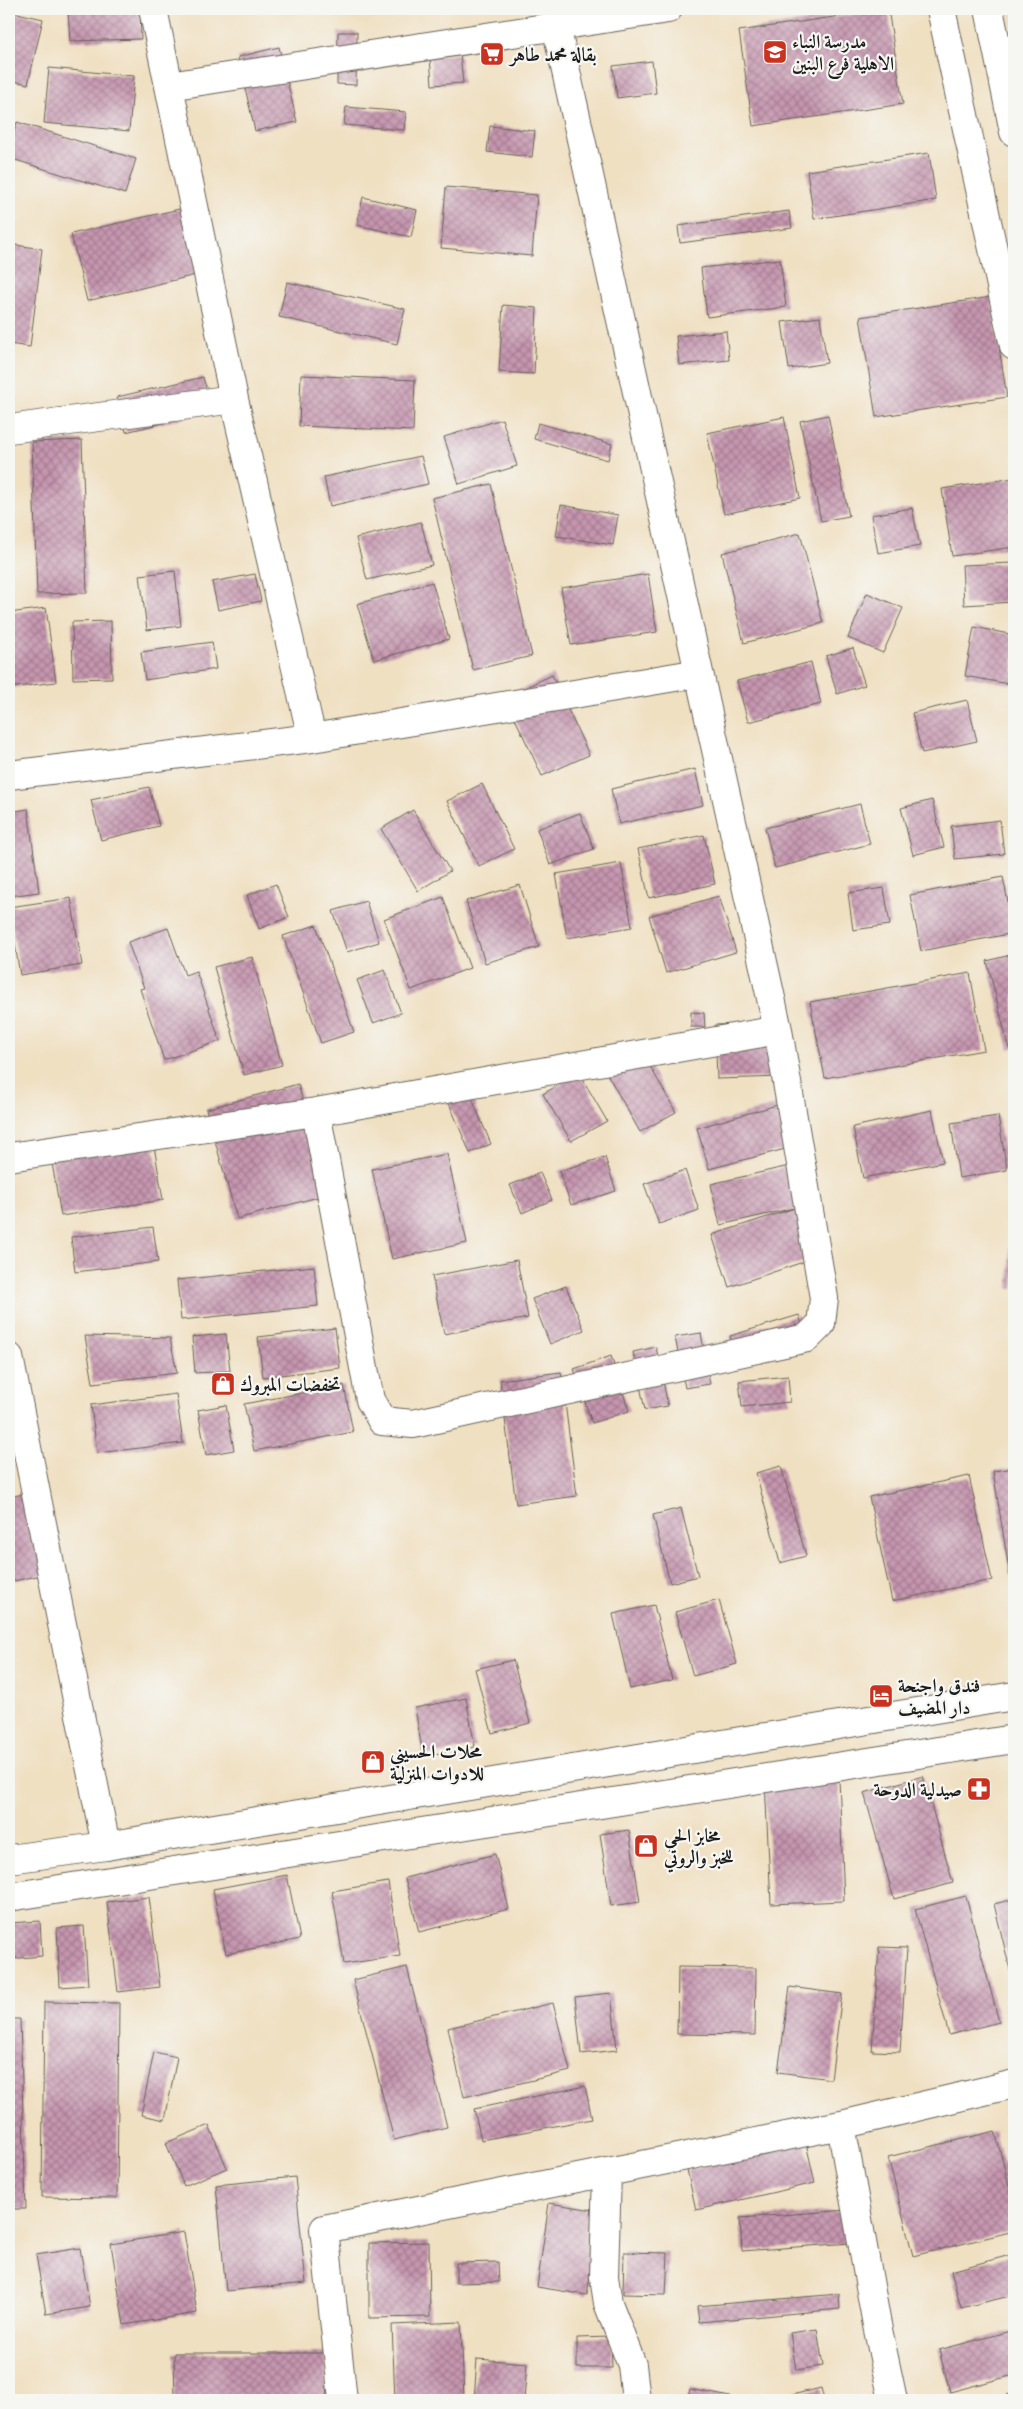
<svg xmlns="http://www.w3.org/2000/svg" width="1023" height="2409" viewBox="0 0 1023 2409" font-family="'Sorts Mill Goudy',Amiri,serif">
<defs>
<pattern id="building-cross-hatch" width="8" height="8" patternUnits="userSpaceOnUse" patternTransform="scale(1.25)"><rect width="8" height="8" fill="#c696b0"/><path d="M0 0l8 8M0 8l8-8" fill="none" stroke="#a07a8e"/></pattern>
</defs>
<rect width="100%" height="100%" fill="#f6f6f2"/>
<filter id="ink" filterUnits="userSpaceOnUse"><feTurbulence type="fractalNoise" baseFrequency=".02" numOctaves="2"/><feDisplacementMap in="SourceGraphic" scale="10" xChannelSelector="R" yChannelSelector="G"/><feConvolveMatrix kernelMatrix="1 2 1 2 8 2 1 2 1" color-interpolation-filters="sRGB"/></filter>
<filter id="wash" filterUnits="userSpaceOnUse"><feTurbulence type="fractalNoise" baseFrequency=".0096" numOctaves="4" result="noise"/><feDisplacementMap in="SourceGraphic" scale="20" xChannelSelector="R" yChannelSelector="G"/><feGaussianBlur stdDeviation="1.12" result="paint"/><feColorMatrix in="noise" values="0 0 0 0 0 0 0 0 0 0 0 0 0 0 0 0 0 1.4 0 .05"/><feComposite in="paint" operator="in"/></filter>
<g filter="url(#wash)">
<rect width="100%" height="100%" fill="#f0e0c2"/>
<g id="blocks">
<!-- building -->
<path fill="url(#building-cross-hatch)" d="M140 9 141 39 70 41 68 10Z
M888 9 903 104 753 126 739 31Z
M9 11 43 19 28 84 9 80Z
M338 32H357L356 85 337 84Z
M279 47 297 122 255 131 238 57Z
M460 54 463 83 432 85 430 56Z
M652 61 656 93 617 98 613 66Z
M49 68 134 76 129 131 44 123Z
M346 107 406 112 404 130 344 125Z
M17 122 136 159 125 194 9 158V150Z
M490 126 535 131 532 157 487 152Z
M929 153 936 200 814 219 807 171Z
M446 187 537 195 532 256 441 248Z
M363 197 417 210 411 237 357 225Z
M188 207 204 273 87 301 71 234Z
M789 211 792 228 680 243 678 226Z
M9 244 42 249 30 347 9 344Z
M780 259 786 307 707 317 701 268Z
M287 282 405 309 397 344 279 317Z
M991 297 1007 397 876 417 860 317Z
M503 305 537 308 534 374 499 372Z
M820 317 827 363 789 369 782 322Z
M726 331 729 360 679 365 676 336Z
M301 375 415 380 413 431 299 426Z
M203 377 212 411 126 432 117 397Z
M828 415 849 516 821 521 800 421Z
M784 417 800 498 724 514 707 433Z
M502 419 517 466 459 484 444 437Z
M538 423 612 444 608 460 534 439Z
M82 440 87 593 37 594 32 442Z
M421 456 428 484 330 506 324 477Z
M1014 478V547L952 556 942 489Z
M491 484 532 656 473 670 432 498Z
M561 505 618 515 613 545 556 536Z
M912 508 920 546 878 553 871 515Z
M421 522 432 565 367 580 356 538Z
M800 533 823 623 744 643 722 553Z
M1014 563V602L964 605 962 565Z
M175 571 181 626 147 630 140 575Z
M255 574 261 601 218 610 212 582Z
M648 574 657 632 571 645 561 588Z
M432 582 449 639 374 660 357 604Z
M867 593 903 608 883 653 848 638Z
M46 608 56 682 9 688V613Z
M111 621 112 678 73 679 72 622Z
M974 627 1014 635V685L965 676Z
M212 642 216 669 145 680 141 652Z
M853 648 865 685 837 694 826 656Z
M811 662 821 704 748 722 737 681Z
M552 675 589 755 542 776 505 697Z
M967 700 977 741 922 753 912 713Z
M695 769 703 805 619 824 611 789Z
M482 784 514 849 479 866 447 801Z
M149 787 159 826 101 840 91 800Z
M932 800 944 847 913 855 901 808Z
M860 804 870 844 775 868 765 828Z
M28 809 39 892 9 896V812Z
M413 810 450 871 418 891 381 829Z
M580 813 594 849 550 865 537 829Z
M1000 820 1004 854 955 859 951 826Z
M704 835 715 884 649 898 638 849Z
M621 863 632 927 567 938 556 874Z
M1003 877 1014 933 921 951 910 895Z
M276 884 289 917 259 929 247 895Z
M520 885 539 947 485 963 466 901Z
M884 888 890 925 853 930 848 893Z
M719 896 736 952 666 973 649 916Z
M443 897 470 968 411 990 384 919Z
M71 898 82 965 20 975 9 907Z
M366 901 379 942 347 952 333 911Z
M316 925 354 1032 321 1043 283 936Z
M168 928 185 975 196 971 220 1041 164 1060 140 989 144 988 128 942Z
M1014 954V1047L1009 1049 987 961Z
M252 957 282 1065 244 1075 214 967Z
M385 970 401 1013 373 1023 357 980Z
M970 973 984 1050 825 1078 810 1002Z
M691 1012 704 1013 705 1027H691Z
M782 1022 784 1077 717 1079 715 1025Z
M638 1045 676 1112 640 1132 602 1065Z
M579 1073 607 1121 571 1141 543 1094Z
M462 1075 491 1144 470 1153 441 1084Z
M298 1084 329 1194 237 1219 206 1109Z
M777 1105 789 1148 709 1169 697 1128Z
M932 1110 943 1162 863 1178 853 1127Z
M998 1116 1007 1170 959 1178 951 1123Z
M153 1140 163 1200 61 1216 51 1157Z
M447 1154 467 1243 392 1259 372 1169Z
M605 1157 616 1191 571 1205 559 1171Z
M789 1166 799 1207 720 1225 711 1184Z
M685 1170 699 1210 659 1224 644 1184Z
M540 1173 552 1200 522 1213 510 1185Z
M795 1208 812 1259 729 1287 712 1235Z
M1010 1213H1014V1289H1009Z
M153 1227 158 1262 75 1272 71 1237Z
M517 1260 528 1318 444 1334 432 1276Z
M314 1266 318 1306 181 1320 177 1280Z
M566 1286 584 1330 550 1344 532 1299Z
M799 1315 807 1342 737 1362 730 1336Z
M335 1328 340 1368 263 1377 258 1337Z
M701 1333 710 1384 685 1388 675 1337Z
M226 1334 230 1371 195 1373 192 1337Z
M85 1336 170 1338 177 1373 93 1383Z
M656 1347 668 1406 645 1410 633 1352Z
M611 1356 629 1411 592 1423 574 1369Z
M561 1372 577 1496 516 1504 500 1380Z
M788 1376 790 1402 742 1407 739 1381Z
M344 1385 353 1432 254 1451 244 1404Z
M176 1394 183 1443 97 1453 91 1405Z
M226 1405 234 1450 206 1455 198 1410Z
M781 1466 806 1556 780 1563 756 1473Z
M1014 1468V1576H1010L993 1471Z
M969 1476 992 1580 892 1601 869 1497Z
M33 1492 51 1573 9 1582V1497Z
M681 1508 698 1576 670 1583 653 1515Z
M719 1600 737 1664 693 1676 675 1612Z
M654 1605 672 1680 630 1689 613 1614Z
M513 1660 530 1723 492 1733 475 1669Z
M466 1698 475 1747 423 1756 415 1708Z
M923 1776 953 1883 894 1899 864 1793Z
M839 1778 844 1901 771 1904 765 1782Z
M629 1830 640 1902 611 1906 600 1834Z
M495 1854 509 1909 419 1932 405 1878Z
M287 1875 300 1939 226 1954 213 1889Z
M388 1882 400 1956 344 1964 332 1891Z
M966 1896 999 2022 949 2035 915 1909Z
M149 1897 160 1987 118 1992 107 1902Z
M1014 1899V1986L994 1904Z
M40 1921 42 1956 9 1959V1923Z
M84 1926 88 1985 60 1987 57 1928Z
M879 1947 907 1948 900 2052 872 2051Z
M407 1967 447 2127 394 2140 353 1980Z
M678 1967 756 1968 755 2035 677 2034Z
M790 1987 842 1994 831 2079 778 2072Z
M611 1993 617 2050 581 2054 575 1997Z
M44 2002 119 2003 117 2198 42 2197Z
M553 2003 570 2071 464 2097 448 2028Z
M9 2019H20L26 2209H9Z
M154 2052 177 2057 165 2120 141 2115Z
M585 2086 592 2119 481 2140 474 2109Z
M1014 2114V2127L1010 2115Z
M209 2125 227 2168 184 2186 166 2143Z
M995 2131 1014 2206V2231L913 2256 888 2157Z
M806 2143 815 2183 696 2210 687 2170Z
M295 2177 306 2283 226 2291 216 2185Z
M549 2203 600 2211 587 2295 537 2287Z
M848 2210 850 2243 742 2251 740 2218Z
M184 2232 197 2313 124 2325 111 2244Z
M429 2242 430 2317 369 2318V2243Z
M80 2248 90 2307 46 2314 36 2255Z
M624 2252 668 2253 666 2295 623 2294Z
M1014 2254V2295L961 2308 951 2271Z
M498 2262 499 2282 456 2283V2263Z
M839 2294 840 2309 699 2322 697 2306Z
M461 2322 464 2400H395L392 2325Z
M817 2329 823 2366 796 2370 790 2333Z
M1014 2330V2375L950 2392 939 2350Z
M611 2337 612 2368H577V2338Z
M174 2353H326L327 2400H175Z
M477 2359 527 2363 524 2400H474Z
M821 2388 824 2400H771Z
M690 2389 740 2399V2400H687Z
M1014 2393V2400H1008L1007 2395Z
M23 2397V2400H9V2399Z"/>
</g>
</g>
<g filter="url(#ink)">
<use href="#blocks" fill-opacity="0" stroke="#666156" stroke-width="1"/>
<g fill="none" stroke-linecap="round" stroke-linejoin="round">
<defs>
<path id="minor" d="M153 9 234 399 312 738
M941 9 1014 346
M989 9 1014 132
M169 86 668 9
M9 429 234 399
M9 775 312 738 699 673
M316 1112 370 1400 382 1421 413 1424 807 1338 821 1324 824 1298 778 1030 556 26
M9 1157 316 1112 778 1030
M9 1357 106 1846
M841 2125 1014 2084
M607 2172 604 2277 608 2303 632 2365 636 2400
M343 2400 324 2229 841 2125 877 2325 893 2400"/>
<path id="tertiary" d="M9 1859 106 1846 1014 1696
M9 1897 1014 1739"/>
</defs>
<!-- minor casing -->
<use href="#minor" stroke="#666156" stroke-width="30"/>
<!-- tertiary casing -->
<use href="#tertiary" stroke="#666156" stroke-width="30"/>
<!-- minor -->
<use href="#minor" stroke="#fff" stroke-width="28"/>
<!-- tertiary -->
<use href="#tertiary" stroke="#fff" stroke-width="28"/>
</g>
</g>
<!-- icons -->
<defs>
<symbol id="school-square" viewBox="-11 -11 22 22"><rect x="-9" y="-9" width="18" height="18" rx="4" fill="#c8321e" stroke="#f6f6f2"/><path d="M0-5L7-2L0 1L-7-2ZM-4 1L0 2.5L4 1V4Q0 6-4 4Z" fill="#fff"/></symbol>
<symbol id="supermarket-square" viewBox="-11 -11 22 22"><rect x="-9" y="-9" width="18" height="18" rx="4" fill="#c8321e" stroke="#f6f6f2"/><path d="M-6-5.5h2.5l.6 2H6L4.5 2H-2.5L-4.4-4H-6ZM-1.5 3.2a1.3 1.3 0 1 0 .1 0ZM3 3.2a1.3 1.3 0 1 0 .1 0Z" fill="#fff"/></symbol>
<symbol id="shop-square" viewBox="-11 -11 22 22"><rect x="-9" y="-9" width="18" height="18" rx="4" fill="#c8321e" stroke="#f6f6f2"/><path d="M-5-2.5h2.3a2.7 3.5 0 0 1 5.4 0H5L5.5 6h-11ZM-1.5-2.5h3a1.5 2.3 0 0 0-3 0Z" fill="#fff"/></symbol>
<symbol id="hotel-square" viewBox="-11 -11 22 22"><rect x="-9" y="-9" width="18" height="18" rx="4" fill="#c8321e" stroke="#f6f6f2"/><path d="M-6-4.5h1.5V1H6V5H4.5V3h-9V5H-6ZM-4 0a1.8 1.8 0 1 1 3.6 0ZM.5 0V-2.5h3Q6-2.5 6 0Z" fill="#fff"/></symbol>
<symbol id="pharmacy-square" viewBox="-11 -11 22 22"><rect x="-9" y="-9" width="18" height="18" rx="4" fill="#c8321e" stroke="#f6f6f2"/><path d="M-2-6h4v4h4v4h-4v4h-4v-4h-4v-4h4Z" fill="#fff"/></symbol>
</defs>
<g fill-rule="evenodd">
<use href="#school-square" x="761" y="38" width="28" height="28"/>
<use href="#supermarket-square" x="478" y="40" width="28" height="28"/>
<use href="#shop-square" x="209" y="1370" width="28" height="28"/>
<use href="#hotel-square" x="867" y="1682" width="28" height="28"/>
<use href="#shop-square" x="359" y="1748" width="28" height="28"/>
<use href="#pharmacy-square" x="965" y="1775" width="28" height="28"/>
<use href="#shop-square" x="632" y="1832" width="28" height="28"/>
</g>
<g text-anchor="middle" stroke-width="4.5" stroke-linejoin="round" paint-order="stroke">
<!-- poi labels -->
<g font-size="19" font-weight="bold" fill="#1c1c1c" stroke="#f6f6f2" text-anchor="start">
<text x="792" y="48">مدرسة النباء<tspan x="792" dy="22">الاهلية فرع البنين</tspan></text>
<text x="510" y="61">بقالة محمد طاهر</text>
<text x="240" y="1391">تخفضات المبروك</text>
<text x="898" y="1692">فندق واجنحة<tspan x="898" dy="22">دار المضيف</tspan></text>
<text x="390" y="1758">محلات الحسيني<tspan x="390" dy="22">للادوات المنزلية</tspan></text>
<text x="962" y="1796" text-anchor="end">صيدلية الدوحة</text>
<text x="664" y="1842">مخابز الحي<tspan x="664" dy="22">للخبز والروتي</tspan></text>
</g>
</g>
<!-- margin -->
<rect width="1023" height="2409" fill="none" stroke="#f6f6f2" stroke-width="30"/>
</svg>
